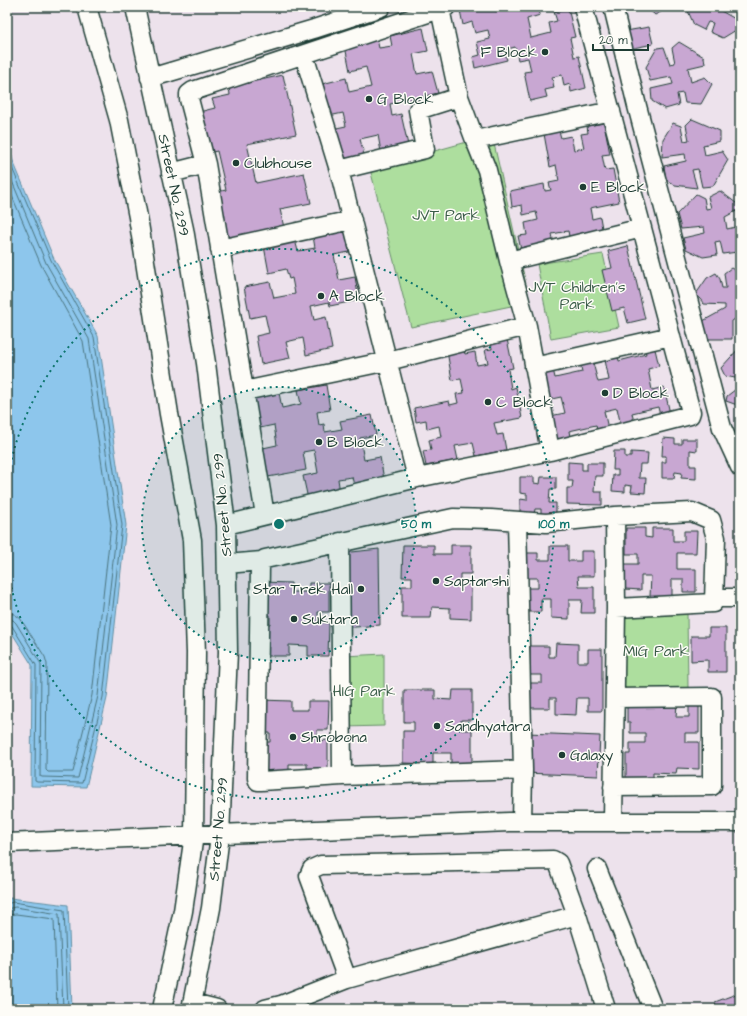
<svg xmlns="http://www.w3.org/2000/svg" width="747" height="1016" viewBox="0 0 747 1016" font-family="'Architects Daughter',sans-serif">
<rect width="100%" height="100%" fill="#ede2ec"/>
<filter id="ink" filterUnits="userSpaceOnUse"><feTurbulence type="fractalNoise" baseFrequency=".025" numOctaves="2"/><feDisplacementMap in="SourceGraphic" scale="8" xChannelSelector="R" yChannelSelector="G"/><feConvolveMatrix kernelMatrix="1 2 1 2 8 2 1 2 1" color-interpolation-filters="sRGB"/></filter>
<g filter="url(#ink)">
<!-- green -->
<path fill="#adde9e" stroke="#668e69" d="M492 135 530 302 411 327 370 169Z
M603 254 619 327 551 339 537 264Z
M624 613H687L688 688 624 689Z
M384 654V726L343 727 344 656Z"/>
<!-- water -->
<path fill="#8dc6ec" stroke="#618fa2" d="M7 136 13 161 54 259 98 336 126 525 107 698 86 787 31 786 32 665 7 625Z
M10 898 68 905 72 1009H7V906Z"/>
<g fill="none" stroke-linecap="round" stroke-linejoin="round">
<!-- shore -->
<path stroke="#4b747e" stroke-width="1" d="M7 152 10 163 51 260 94 337 122 525 103 697 82 783 37 782 35 781 36 665 12 626 7 624
M7 169 46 263 89 339 117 525 98 696 78 778 42 777 40 776 41 664 16 623 13 620 7 619
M7 184 41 265 83 341 111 525 92 695 73 772H48L46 770 47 664 45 657 20 618 14 614 7 613
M7 904 13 902 64 910 68 1009
M7 909 15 907 59 914 63 1009
M7 915 16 914 54 919 57 1009"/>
</g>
<!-- building -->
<path fill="#c8a7d2" stroke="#1f3d34" d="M473 7H495V11L510 7H539L540 15 527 19 531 38 551 33 549 23 557 21 554 12 568 8 575 37 570 38 574 57 579 56 586 88 571 92 570 84 564 86 562 75 552 77 554 88 545 90 547 97 530 101 524 72 531 71 528 58 518 60 515 47 504 50 507 60 475 68 473 57 480 55 477 42 490 39 488 30 475 33 472 22 463 25 460 10Z
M646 7H670L655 15Z
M690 7H723L721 11 739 21 736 30 723 38 710 32 713 23 708 22 704 30 694 25 688 11Z
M649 27 653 44 629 49 626 31Z
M423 28 428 51 413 54 417 74 432 71 438 93 390 104 392 116 401 114 408 145 381 152 378 135 360 139 364 155 339 161 332 129 346 126 343 113 329 116 322 84 346 78 349 92 371 87 366 67 350 71 345 46 377 39 379 48 392 46 390 36Z
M679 42 704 57 705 64 688 68 691 82 705 77 712 84 701 104 685 103 683 93 677 94 679 105 665 109 652 101 651 89 673 84 671 77 650 81 646 67 657 48 664 47 670 64 675 63 672 48Z
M283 75 296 134 247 144 256 183 304 173 311 203 280 209 284 228 223 241 213 193 226 190 217 151 204 154 195 113 215 108 212 99 230 95 229 87Z
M692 119 720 131V141L703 145 705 155 722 151 728 160 713 186 702 187 698 169 692 170 697 188 675 185 666 180 664 166 686 161 685 154 662 157 663 139 673 123 681 126 684 141 689 140 686 125Z
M604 123 610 154 602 155 605 170 613 169 619 202 590 208 592 219 600 217 603 234 570 241 568 231 552 234 554 244 521 250 518 236 527 235 525 223 538 220 536 212 523 215 522 205 512 207 510 191 544 184 545 191 551 190 549 183 559 181 556 165 550 167 544 134 559 131 561 138 571 136 574 150 584 148 581 134 588 133 587 126Z
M720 191 740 206V209L725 217 727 229 740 226V248L737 252 723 254 720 241 715 242 717 255 703 257 686 249 683 238 705 233 704 227 681 229 677 214 696 194 704 198 706 209 711 208 708 197Z
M345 230 349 252 334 255 339 280 355 277 359 300 330 306 329 302 311 306 314 320 326 317 332 349 306 355 303 338 286 342 290 358 261 364 256 336 269 333 265 315 250 318 244 287 270 282 274 298 295 294 292 278 289 279 286 269 269 273 264 246 295 240 298 251 315 248 313 236Z
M628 246 645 319 628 323 624 308 612 311 602 270 612 268 608 251Z
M731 268 740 273V331L735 319 732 321V339H708L703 321 725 309V305L704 304 696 294 707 278 716 273 720 279 722 288H726L724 273Z
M507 339 513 368 508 369 511 389 516 387 522 418 494 423 497 435 503 434 506 450 476 456 473 443 455 446 458 460 426 466 423 451 431 450 429 440 441 437 439 426 427 429 426 420 416 422 414 408 449 401 450 405 458 403 456 394 464 393 461 379 452 380 447 351 463 348 465 354 475 352 477 365 488 363 485 350 492 349 491 343Z
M654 345 659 366 648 369 652 390 664 387 671 418 661 420 658 407 632 413 635 427 622 430 617 408 604 411 609 433 598 436 596 425 569 431 571 442 557 445 550 416 565 413 561 397 547 400 540 372 553 369 555 378 582 372 580 362 592 359 598 382 609 380 604 355 617 352 619 361 646 354 644 347Z
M740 347V379L725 376 721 368Z
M326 385 330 410 317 412 319 425 324 424 325 432 342 429 340 421 372 415 376 435 360 438 364 460 380 457 385 485 355 490 352 477 338 479 340 493 308 499 303 476 318 473 314 450 303 452 306 470 268 477 263 448 277 445 274 425 260 428 254 398 279 393 282 408 301 404 298 390Z
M740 386V406L726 401 727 396Z
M663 438 675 439V444H682V439H697V451L690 450V466H696V479L681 478 682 473 675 472 674 478H662V462H666V456H662Z
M614 451H625V457H631V452L648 453 647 464H640L639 478H646L645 493 631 492 632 486 625 485V492L612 491 613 475H618V470H613Z
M568 462 582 463V470H587V463H603V476H595L594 492H602V505L567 504V488H572L573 481H568Z
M520 477H534V483L540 484 541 477H556V489H550L549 503H556V515H541V509H535L534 515 520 514V499L527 500V494L520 493Z
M626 528H645V537L652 538V528H673V541H684V531H697L696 553H677V569H696V592H683V579H672V597H650L651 576H641V590L625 589V564H638V554H626Z
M403 545H434V554H451V545H471V574H460V584L471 585V619L450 618V608L432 607 431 618H402V586H412V577H402Z
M550 546H568V561H581V551H594V576H578L579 587H594V613H581L582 600H569V619L551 618V599H541V612H523V588H538V578H523V553H538V560H550Z
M379 549 380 625 343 628V553Z
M260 582 291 583 292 592H309V583H329V612H318V622L329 623 328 656H308V646L289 645V656H260V624H270V615H260Z
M709 628H726V672H708V660L691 661V636H709Z
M556 643 578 644V662H588V649H602V711H588V698H577L576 715 556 714V698H550V708H530V683H542V675H530V646H549V657H555Z
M404 690H435V699L452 700 453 690H472V720H461V730H472V764H451V753H433V764L403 763V731H414V722H404Z
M260 700 291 701V710H308V701H329L328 730H317V741L328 740V775L307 774V764H289V774H259V742H270V733H260Z
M654 703H677L676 717H689V706H699V733H685V742H699V769L677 768 676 774 653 773V779L626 778V754H630V743H645V733H630V722H627V707H654Z
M527 733 600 736 598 776 525 773Z
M736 994 740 1009H717L715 1002Z"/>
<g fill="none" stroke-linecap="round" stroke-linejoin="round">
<defs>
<path id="minor" d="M87 7 119 120 138 217 169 414 192 540 196 653 194 835 183 911 162 1009
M135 7 184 229 206 363 226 525 228 652 220 835 211 908 191 1009
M613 7 637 106 722 428 740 467
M304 55 339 170
M150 78 314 29 381 7
M459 97 475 140 487 170 509 261
M475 140 611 111
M206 164 265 515
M171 173 206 164 189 99V94L193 91 446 7
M220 249 352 220
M527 326 550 451
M534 367 671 336
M244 391 388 361 527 326 509 261 642 228
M417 478 339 170 425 149 418 110 459 97 440 9
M615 516 692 512 711 520 716 538 714 601 713 603 616 608
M517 521 523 770
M226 525 417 478 550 451 690 415 691 412 583 7
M340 542 342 776
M227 564 262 561
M715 598H740
M613 787 712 786V697L615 698
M522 822 523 770 342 776 261 781H258L257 778 260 565 262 561 265 559 453 518 491 519 546 523 615 516 616 608 613 822
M7 843 509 822H740
M597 869 653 1009
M347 979 309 876 312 869 321 865 553 860 558 863 577 915 606 1009
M193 1003 217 1009
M265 1009 281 1005 347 979 577 915"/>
</defs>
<!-- minor casing -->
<use href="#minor" stroke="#1f3d34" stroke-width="21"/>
<!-- minor -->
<use href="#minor" stroke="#fdfcf7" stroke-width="18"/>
</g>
</g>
<!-- distance rings -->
<circle cx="279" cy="524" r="137" fill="#0f766e" fill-opacity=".12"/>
<g fill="none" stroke="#0f766e" stroke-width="2" stroke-dasharray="2 4">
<circle cx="279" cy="524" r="137"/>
<path d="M7 483A275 275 0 1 1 7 565"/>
</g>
<!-- markers -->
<g fill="#1f3d34" stroke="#fdfcf7" stroke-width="1.5">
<circle cx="545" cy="52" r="4"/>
<circle cx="369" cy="99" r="4"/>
<circle cx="236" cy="163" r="4"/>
<circle cx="583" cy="187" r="4"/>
<circle cx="321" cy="296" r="4"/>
<circle cx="605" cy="393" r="4"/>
<circle cx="488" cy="402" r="4"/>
<circle cx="319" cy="442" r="4"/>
<circle cx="436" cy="581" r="4"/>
<circle cx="361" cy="589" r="4"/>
<circle cx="294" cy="619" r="4"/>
<circle cx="437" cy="726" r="4"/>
<circle cx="293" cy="737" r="4"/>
<circle cx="562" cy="755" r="4"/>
</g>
<g text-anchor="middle" stroke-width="3" stroke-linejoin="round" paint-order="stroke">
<!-- poi labels -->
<g font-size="15" fill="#1f3d34" stroke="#fdfcf7" text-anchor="start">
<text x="537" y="57" text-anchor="end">F Block</text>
<text x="377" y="104">G Block</text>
<text x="244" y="168">Clubhouse</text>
<text x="591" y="192">E Block</text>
<text x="329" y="301">A Block</text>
<text x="613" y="398">D Block</text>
<text x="496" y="407">C Block</text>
<text x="327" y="447">B Block</text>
<text x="444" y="586">Saptarshi</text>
<text x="353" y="594" text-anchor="end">Star Trek Hall</text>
<text x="302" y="624">Suktara</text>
<text x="445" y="731">Sandhyatara</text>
<text x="301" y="742">Shrobona</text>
<text x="570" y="760">Galaxy</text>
</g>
<!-- street labels -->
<g font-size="15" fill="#1f3d34" stroke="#fdfcf7">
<text transform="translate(174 185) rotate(78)" y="5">Street No. 299</text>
<text transform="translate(222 505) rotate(-95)" y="5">Street No. 299</text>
<text transform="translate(218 829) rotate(-85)" y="5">Street No. 299</text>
</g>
<!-- park labels -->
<g font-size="15" fill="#3b5d49" stroke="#fdfcf7">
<text x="446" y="220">JVT Park</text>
<text x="577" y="292">JVT Children's<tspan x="577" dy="17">Park</tspan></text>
<text x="656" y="656">MIG Park</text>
<text x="364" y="696">HIG Park</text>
</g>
</g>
<circle cx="279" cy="524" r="6" fill="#0f766e" stroke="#fdfcf7" stroke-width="2"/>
<g font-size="12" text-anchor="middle" font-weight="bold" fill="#0f766e" stroke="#fdfcf7" stroke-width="3" stroke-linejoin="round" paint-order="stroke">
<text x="416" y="528">50 m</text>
<text x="554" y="528">100 m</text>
</g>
<!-- margin -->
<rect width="747" height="1016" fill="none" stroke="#fdfcf7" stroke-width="24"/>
<rect x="12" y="12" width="723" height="992" fill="none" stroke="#1f3d34" stroke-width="1.5" filter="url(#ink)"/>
<!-- scale -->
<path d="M593 44v6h55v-6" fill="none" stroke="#1f3d34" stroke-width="2"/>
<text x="599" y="44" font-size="12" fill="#1f3d34" stroke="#fdfcf7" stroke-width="3" paint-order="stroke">20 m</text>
</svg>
